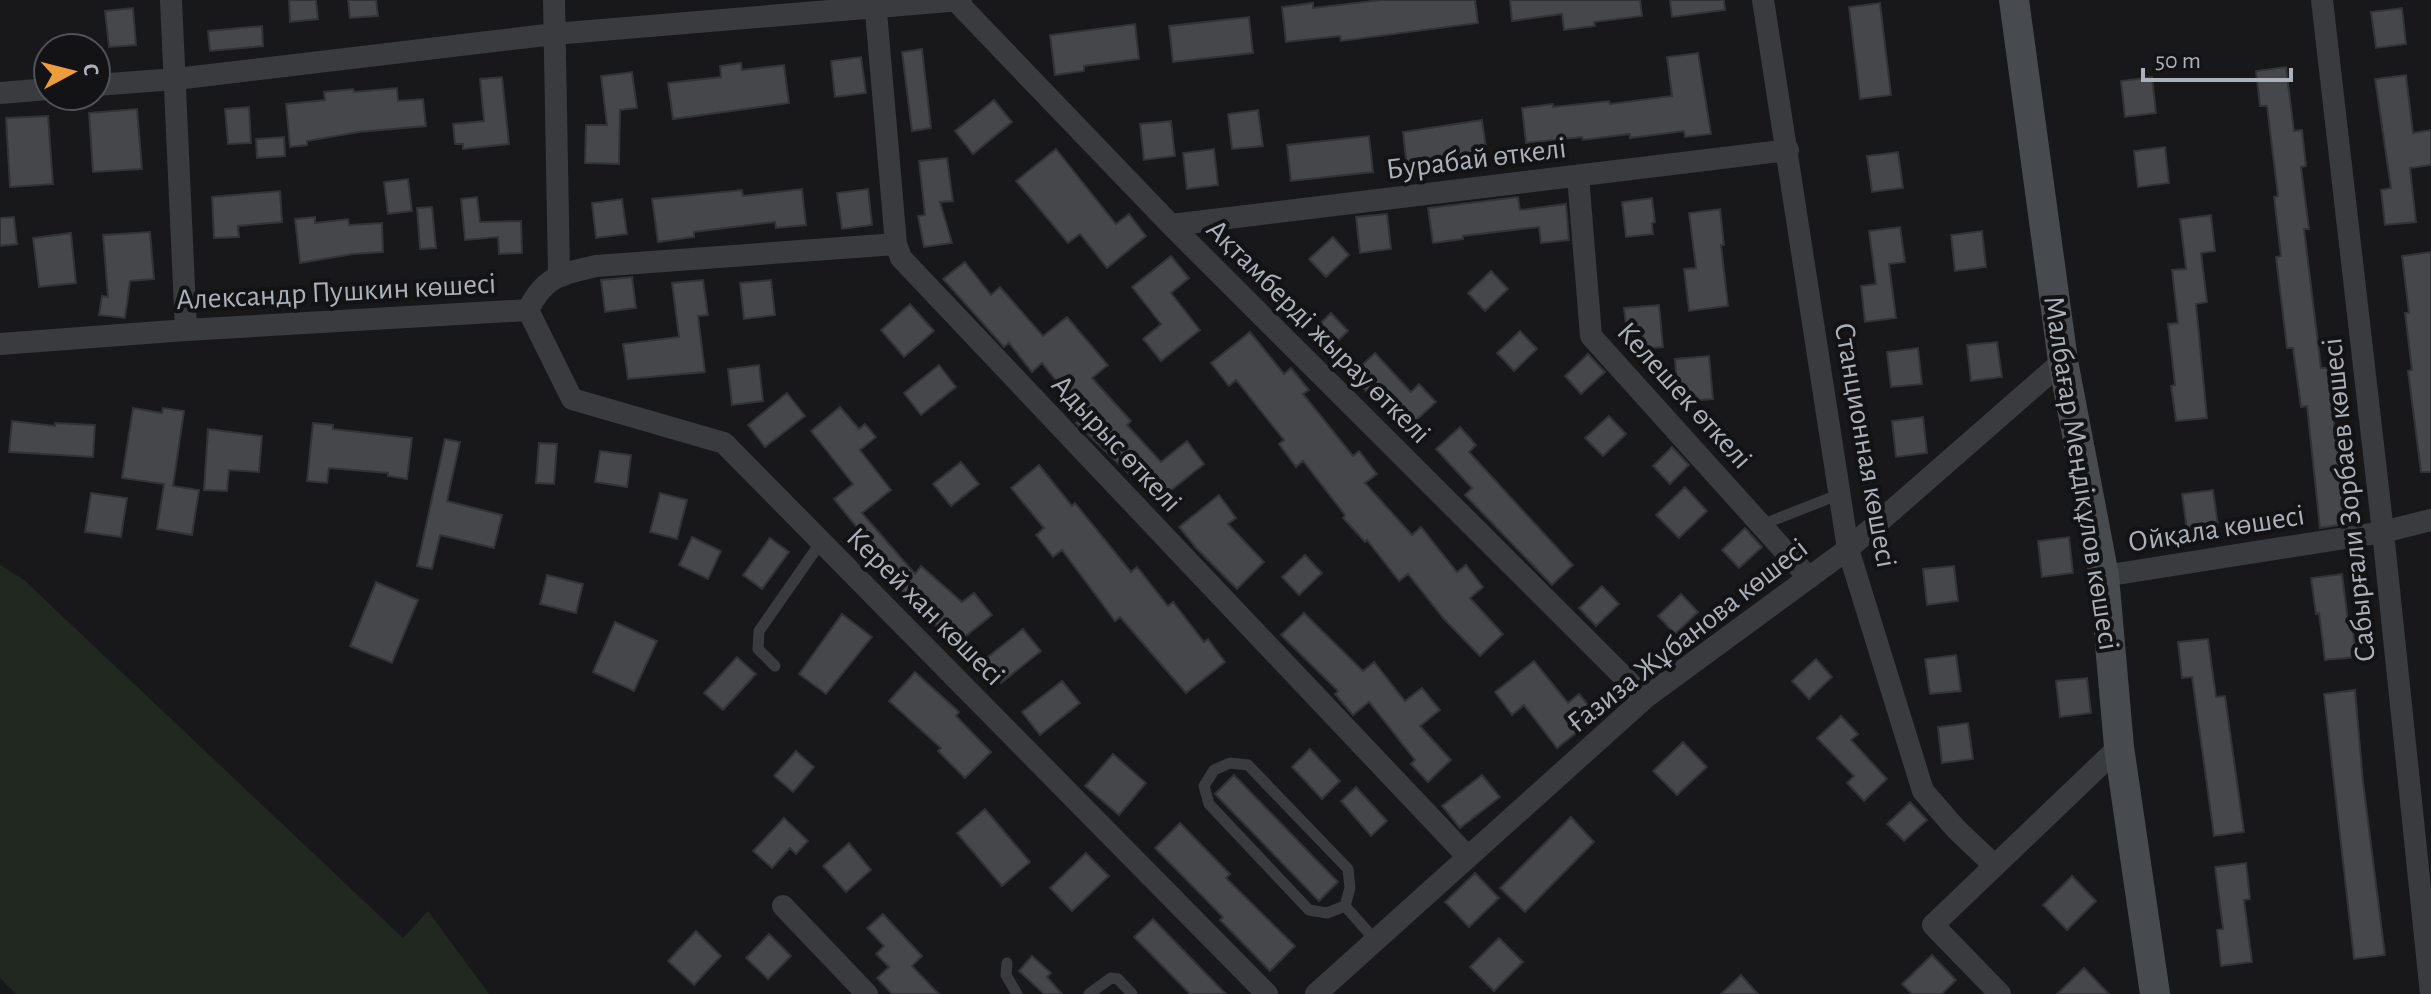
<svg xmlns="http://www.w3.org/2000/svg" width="2431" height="994" viewBox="0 0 2431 994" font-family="'Alegreya Sans',sans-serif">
<rect width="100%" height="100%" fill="#18181a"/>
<!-- green -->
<path fill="#202820" d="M0 565 24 580 403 938 428 911 489 994H16L0 978Z"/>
<!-- building -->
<path fill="#45474a" stroke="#323336" stroke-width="2" d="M289 0H316L318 19 290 22Z
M348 0H376L378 16 350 18Z
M1381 0H1475L1478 23 1341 41 1340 36 1286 42 1282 7 1313 3V8Z
M1510 0H1640L1642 16 1594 22 1595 26 1564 30 1562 14 1512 21Z
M1670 0H1724L1725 10 1672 17Z
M1880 3 1891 95 1860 99 1849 7Z
M133 8 136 45 109 47 105 11Z
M2402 8 2406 44 2376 48 2371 12Z
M1249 17 1253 53 1173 62 1169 26Z
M1135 24 1139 59 1084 66V71L1055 75 1050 35Z
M262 26 263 46 210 51 208 31Z
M922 49 931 128 912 131 902 52Z
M1698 53 1711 134 1685 137 1684 131 1630 138V134L1583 140 1582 137 1526 143 1522 108 1553 104V107L1609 101 1610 104 1672 96 1667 57Z
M861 57 866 93 835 97 831 61Z
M741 63 742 70 784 65 789 103 673 119 668 83 721 77 720 66Z
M2286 67 2294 131 2302 130 2306 166 2301 167 2309 229H2304L2321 368H2327L2335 431 2341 430 2351 523 2320 528 2307 406 2301 407 2293 348H2287L2276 257 2281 256 2274 197 2278 196 2267 106H2260L2256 71Z
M632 72 637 108 620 110 619 164 585 163 586 125H607L601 76Z
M2406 75 2413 133 2431 130V165L2410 168 2416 222 2385 225 2381 190 2391 188 2375 79Z
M502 77 509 144 463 149V144H455L453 124 484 121 480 79Z
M2152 77 2156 113 2125 117 2121 81Z
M397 88 398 101 423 99 426 126 359 132 307 141V145L290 147 286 104 325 100 324 92 353 89 354 92Z
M994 100 1012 122 973 154 955 131Z
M249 107 251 143 228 144 225 109Z
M137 109 142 169 93 172 89 113Z
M1258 110 1263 146 1232 149 1228 114Z
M48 116 53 184 10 187 6 118Z
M1482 120 1487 155 1407 168 1403 132Z
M1171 121 1175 156 1144 160 1140 124Z
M1369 136 1373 172 1291 181 1287 145Z
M284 137 285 156 257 158 256 139Z
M2165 147 2169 183 2138 187 2134 151Z
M1056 149 1116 224 1129 214 1146 236 1107 268 1080 234 1068 243 1016 181Z
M1214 149 1218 185 1187 189 1183 153Z
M1898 152 1903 188 1872 192 1867 156Z
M947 158 953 201 940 202 952 243 924 247 918 216 925 215 919 161Z
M408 179 412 211 388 214 384 182Z
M802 189 806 225 776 228 775 222 694 232V237L658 242 652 199 742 190 743 196Z
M868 189 872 225 842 229 837 193Z
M280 191 282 222 238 226 239 237 214 238 212 197Z
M477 197 480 222 521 221 522 253 499 254 498 237 465 240 461 199Z
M1518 197 1520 210 1566 204 1569 240 1541 243 1539 227 1463 236V239L1433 243 1428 208Z
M1652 198 1655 222 1652 223 1653 234 1626 237 1622 202Z
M622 199 627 234 596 238 592 203Z
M432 207 436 248 420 249 417 208Z
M1720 209 1724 245H1721L1728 306 1689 311 1684 269 1696 268 1689 213Z
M1387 214 1391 249 1360 253 1356 217Z
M2211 215 2215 251 2201 253 2207 302 2196 304 2207 418 2176 421 2171 386 2175 385 2168 324 2178 323 2172 270 2186 269 2180 219Z
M14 217 17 244 0 246V218Z
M315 217V223L348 219 349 225 382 223 383 252 353 254 300 263 295 219Z
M1900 227 1905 262 1889 264 1896 318 1865 322 1861 286 1876 284 1869 231Z
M1982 231 1986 267 1955 271 1951 235Z
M150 232 154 279 130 281 125 318 99 315 102 296 108 297 103 235Z
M71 233 76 283 39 287 33 238Z
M1333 237 1349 255 1326 277 1309 259Z
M2431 252V472H2421L2408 371 2412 370 2405 313H2409L2402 256Z
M1171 256 1189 278 1171 293 1200 330 1161 361 1143 339 1161 324 1132 287Z
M965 262 991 295 1000 287 1043 336 1067 317 1108 365 1092 378 1131 421 1127 425 1161 462 1187 441 1204 464 1165 495 1141 465 1130 475 1076 423 1084 416 1042 363 1032 372 1009 343 1004 347 943 279Z
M1491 271 1508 289 1485 311 1468 293Z
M632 277 636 308 605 312 601 280Z
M703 280 708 315 698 316 705 372 628 379 623 344 679 337 672 283Z
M771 280 775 315 744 319 740 283Z
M910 304 934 331 904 357 881 330Z
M1659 305 1663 347 1629 350 1624 308Z
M1331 313 1348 331 1325 353 1308 335Z
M1520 331 1537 349 1514 371 1497 353Z
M1250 332 1284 374 1291 368 1309 390 1303 394 1353 456 1359 451 1377 474 1365 483 1412 535 1421 527 1457 572 1466 565 1483 587 1470 598 1503 634 1480 656 1444 619 1408 574 1399 581 1367 540 1365 542 1343 518 1345 515 1303 461 1296 467 1279 444 1284 440 1236 380 1229 386 1211 363Z
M1997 342 2002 377 1971 381 1967 345Z
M1918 348 1922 384 1891 387 1887 352Z
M1375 353 1411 392 1419 384 1436 402 1412 424 1376 385 1368 393 1351 375Z
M1588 354 1605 372 1581 394 1565 376Z
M1709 356 1713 399 1678 402 1675 359Z
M759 365 763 401 732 405 728 369Z
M939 365 956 387 921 415 904 393Z
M787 393 805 416 765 447 748 425Z
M840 407 859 429 865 424 876 437 860 450 891 490 862 513 915 574 921 566 962 602 974 593 992 615 952 647 925 612 900 590 862 544 867 540 834 499 853 484 811 431Z
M133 408 162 413 163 408 184 411 173 486 199 490 192 535 157 529 164 484 122 478Z
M1609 416 1626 434 1603 456 1585 438Z
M1923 417 1927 453 1896 457 1892 421Z
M12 421 55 426V423L95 425 93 457 9 452Z
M313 423 333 425V429L412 438 407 479 388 476V473L329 468 327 483 307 481Z
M1460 427 1476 445 1469 452 1573 565 1552 585 1465 495 1472 488 1436 449Z
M208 429 262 436 259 472 229 470 227 491 204 490Z
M445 439 460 442 447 501 502 515 494 548 440 535 432 569 417 566Z
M539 443 557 444 554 484 536 483Z
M1672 447 1689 465 1670 484 1653 466Z
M600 451 631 455 627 487 595 482Z
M961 462 979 484 951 506 933 484Z
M1039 465 1072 506 1075 503 1131 572 1137 567 1168 606 1173 602 1204 642 1208 639 1225 662 1186 693 1120 617 1115 621 1062 550 1053 557 1036 535 1044 528 1011 488Z
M1685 487 1707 511 1679 538 1656 515Z
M2213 490 2218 526 2187 530 2182 494Z
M91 493 127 498 121 537 85 532Z
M660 493 687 500 677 539 650 532Z
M1219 495 1236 518 1228 524 1264 562 1237 589 1197 549 1179 527Z
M1745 528 1762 547 1739 568 1722 550Z
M692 537 721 551 708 579 679 565Z
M2069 537 2073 573 2042 577 2038 541Z
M770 538 789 552 762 589 743 575Z
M1305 555 1322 573 1299 595 1282 577Z
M1954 566 1958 601 1927 605 1923 569Z
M2342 574 2348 621H2352L2356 657 2325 660 2319 613 2316 614 2311 578Z
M547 575 583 584 576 613 540 604Z
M376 582 418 600 392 663 350 646Z
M1602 586 1619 604 1596 626 1579 608Z
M1681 594 1698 612 1675 634 1658 616Z
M1304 613 1363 671 1374 662 1405 701 1422 688 1440 710 1420 726 1451 760 1428 782 1411 764 1415 760 1369 702 1353 715 1335 694 1338 691 1281 635Z
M842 614 872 637 826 694 799 674Z
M615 622 657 641 634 691 593 672Z
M1023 629 1041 651 1001 683 984 660Z
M2208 639 2216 697 2225 696 2244 832 2214 836 2192 677 2182 678 2178 642Z
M1956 655 1961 691 1930 694 1925 659Z
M737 657 756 674 723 710 704 693Z
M1816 659 1832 677 1809 699 1792 681Z
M1534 661 1568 703 1579 694 1597 716 1557 748 1524 705 1512 715 1495 692Z
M915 672 959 712 956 716 991 752 965 778 938 751 941 748 889 701Z
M2087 678 2091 713 2060 717 2056 681Z
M1062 681 1080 703 1040 735 1022 712Z
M2355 690 2363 782 2385 955 2354 959 2324 694Z
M1841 716 1858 734 1851 740 1887 779 1864 801 1847 783 1854 776 1817 738Z
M1968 723 1973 759 1942 763 1938 727Z
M1683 742 1707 767 1677 795 1653 771Z
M1310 749 1340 781 1322 799 1292 767Z
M796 751 814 767 793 792 774 776Z
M1113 754 1146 783 1119 815 1085 786Z
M1234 775 1338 882 1319 901 1215 794Z
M1482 775 1500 797 1460 828 1442 806Z
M1356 787 1387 821 1371 836 1341 801Z
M1910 802 1927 820 1904 841 1887 824Z
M985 809 1030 862 1002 886 957 833Z
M1571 817 1594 842 1525 912 1500 888Z
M784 818 808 841 796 854 790 848 772 868 753 851Z
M1180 823 1230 874 1226 878 1295 946 1270 971 1220 920 1223 917 1155 848Z
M849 843 871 870 846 892 823 866Z
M1086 853 1109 876 1072 911 1050 888Z
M2246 863 2250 899 2244 900 2252 962 2221 966 2217 930 2223 929 2215 867Z
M1475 873 1499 898 1469 927 1445 902Z
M2072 876 2096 901 2067 930 2043 905Z
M883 914 922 956 912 966 939 994H892L877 978 889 967 876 954 884 946 867 928Z
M1153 919 1190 957 1226 994H1190L1134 937Z
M696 931 721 956 694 985 668 961Z
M769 934 791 956 768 979 746 958Z
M1499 938 1523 962 1494 991 1470 967Z
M1932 955 1956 980 1942 994H1912L1902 984Z
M1032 956 1051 973 1047 977 1062 994H1044L1019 971Z
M2084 968 2109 994H2057Z
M1741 975 1758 994H1721Z"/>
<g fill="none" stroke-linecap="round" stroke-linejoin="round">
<!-- service -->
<path stroke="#393b3f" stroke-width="11" d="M1761 525 1840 494
M775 666 758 649 759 631 821 542
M1230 763 1248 765 1348 869 1350 888 1345 906 1327 913 1309 910 1209 804 1204 786 1214 770Z
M1345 906 1375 940
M1007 963 1006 975 1017 994
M1089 994 1111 978 1118 979 1132 994"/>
<!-- minor -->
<path stroke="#393b3f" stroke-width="22" d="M171 0 186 330
M554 0 559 274
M875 0 896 244 901 258 1468 857
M1763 0 1848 549 1923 791 1956 829 1995 866
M2322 0 2383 532 2431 994
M956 1 1171 225 1645 698
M96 85 176 79 554 34 961 0
M0 93 48 89
M1578 176 1591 336 1809 578
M1171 225 1788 150
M528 310 572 399 724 443 1267 994
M0 344 186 330 528 310C545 276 561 274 596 266L896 244
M2104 576 2383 532 2431 520
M783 906 867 994
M1316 994 1645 698 1848 549 2063 361
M2000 994 1933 925 2119 747"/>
<!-- secondary -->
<path stroke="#474a4f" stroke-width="30" d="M2014 0 2063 361 2104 576 2119 747 2155 994"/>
</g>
<g text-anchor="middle" stroke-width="8" stroke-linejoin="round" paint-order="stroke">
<!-- street labels -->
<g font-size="30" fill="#abb1ba" stroke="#131315">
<text transform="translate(1476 158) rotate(-7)" y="10">Бурабай өткелі</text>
<text transform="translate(336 291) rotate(-3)" y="10">Александр Пушкин көшесі</text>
<text transform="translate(1319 331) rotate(45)" y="10">Ақтамберді жырау өткелі</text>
<text transform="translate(1685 395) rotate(48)" y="10">Келешек өткелі</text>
<text transform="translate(1117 443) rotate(47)" y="10">Адырыс өткелі</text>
<text transform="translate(1866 445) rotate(80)" y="10">Станционная көшесі</text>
<text transform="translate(2082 473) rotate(81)" y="10">Малбағар Меңдіқұлов көшесі</text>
<text transform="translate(2348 500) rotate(-96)" y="10">Сабырғали Зорбаев көшесі</text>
<text transform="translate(2216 528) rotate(-9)" y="10">Ойқала көшесі</text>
<text transform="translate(926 606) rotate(45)" y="10">Керей хан көшесі</text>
<text transform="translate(1687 635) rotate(-38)" y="10">Ғазиза Жұбанова көшесі</text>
</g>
</g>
<!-- north arrow -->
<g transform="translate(72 72) rotate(83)"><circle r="38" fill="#131315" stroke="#505257" stroke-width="2"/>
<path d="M0-6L14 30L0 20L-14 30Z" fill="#ee9d3d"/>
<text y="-12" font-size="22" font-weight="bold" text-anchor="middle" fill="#abb1ba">С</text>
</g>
<!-- scale -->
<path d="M2143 68v12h148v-12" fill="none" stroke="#abb1ba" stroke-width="4"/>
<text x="2155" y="68" font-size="24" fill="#abb1ba" stroke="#131315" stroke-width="6" paint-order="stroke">50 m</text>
</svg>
